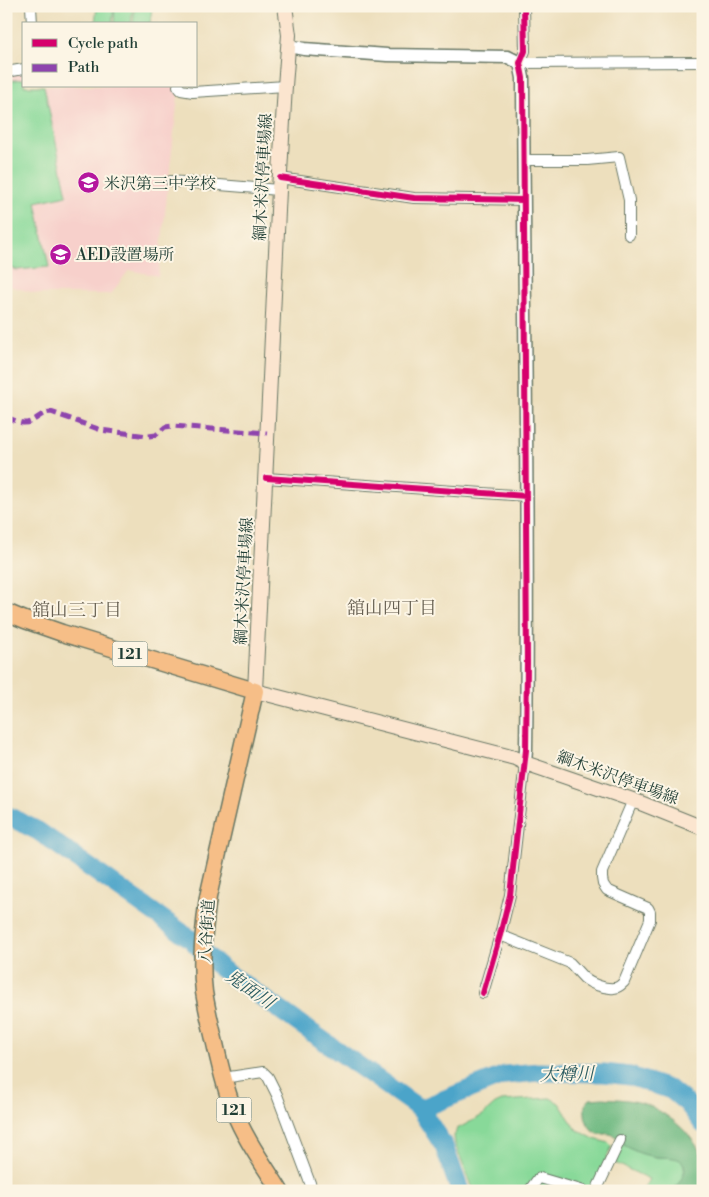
<svg xmlns="http://www.w3.org/2000/svg" width="709" height="1197" viewBox="0 0 709 1197" font-family="'Libre Bodoni','Noto Serif JP',serif">
<rect width="100%" height="100%" fill="#fcf5e5"/>
<filter id="ink" filterUnits="userSpaceOnUse"><feTurbulence type="fractalNoise" baseFrequency=".02" numOctaves="2"/><feDisplacementMap in="SourceGraphic" scale="10" xChannelSelector="R" yChannelSelector="G"/><feConvolveMatrix kernelMatrix="1 2 1 2 8 2 1 2 1" color-interpolation-filters="sRGB"/></filter>
<filter id="wash" filterUnits="userSpaceOnUse"><feTurbulence type="fractalNoise" baseFrequency=".0096" numOctaves="4" result="noise"/><feDisplacementMap in="SourceGraphic" scale="20" xChannelSelector="R" yChannelSelector="G"/><feGaussianBlur stdDeviation="1.12" result="paint"/><feColorMatrix in="noise" values="0 0 0 0 0 0 0 0 0 0 0 0 0 0 0 0 0 1.4 0 .05"/><feComposite in="paint" operator="in"/></filter>
<g filter="url(#wash)">
<rect width="100%" height="100%" fill="#eddfbd"/>
<!-- built -->
<path fill="#f7d0cb" d="M24 72V86H174L178 96 158 276 129 270 111 294H38L6 285V74Z"/>
<!-- green -->
<path fill="#88d999" stroke="#548b66" d="M97 6H114L112 24H95Z
M115 6H133L131 24H114Z
M135 6 152 7 150 24H133Z
M24 79V86H44L67 195 36 202 49 267 17 270 6 266V81Z
M550 1098 559 1103 576 1129 594 1139 609 1143 612 1146 592 1191H474L455 1144 454 1136 457 1129 483 1115 495 1104 502 1101Z
M622 1144C631 1150 643 1154 655 1157 663 1158 676 1155 682 1161 684 1164 685 1170 684 1173 683 1179 677 1185 674 1191H643L649 1179 613 1162Z"/>
<!-- forest -->
<path fill="#6eb981" stroke="#467b5a" d="M603 1098C614 1099 627 1099 638 1102 662 1108 692 1132 702 1156 705 1164 703 1183 701 1191H674C677 1185 682 1179 684 1174 689 1155 668 1158 657 1157 650 1156 641 1154 635 1151 631 1149 625 1146 621 1143 618 1140 615 1135 610 1134 606 1133 602 1135 598 1134 586 1128 584 1116 585 1105L590 1099Z"/>
<g fill="none" stroke-linecap="round" stroke-linejoin="round">
<!-- river -->
<path stroke="#4ca4c9" stroke-width="19" d="M6 815 38 831 164 920 191 939 206 955 222 969 420 1109 444 1146 460 1191
M420 1109 505 1075 539 1072 604 1073 630 1076 671 1090 688 1104 703 1124"/>
</g>
</g>
<g filter="url(#ink)">
<g fill="none" stroke-linecap="round" stroke-linejoin="round">
<defs>
<path id="minor" d="M31 6 32 24
M524 6 525 51 520 63 703 62
M6 72 24 69
M178 86 181 90 193 92 285 86
M523 160H587L619 157 629 200V235
M280 178 414 198 523 200
M171 181 279 190
M266 478 526 496
M500 935 570 963C575 968 579 973 584 978 591 984 605 989 614 988 618 988 621 985 624 982L650 920V912L648 908 607 890 603 884 602 878V872L633 800
M483 993 500 935 510 895 525 763
M223 1078 263 1072 268 1077 277 1095 313 1191
M529 1191 537 1180 540 1178 584 1191
M596 1191 620 1140"/>
<path id="tertiary" d="M289 46 304 49 387 55 508 57 520 63 523 78C524 302 529 526 526 750L525 763"/>
<path id="secondary" d="M285 6 289 35 285 86 279 190 255 691 515 758 525 763 633 800 703 828"/>
<path id="trunk" d="M6 612 25 620 62 633 255 691 208 897C204 928 200 961 204 992 207 1011 212 1030 216 1048 221 1070 226 1091 234 1111 245 1139 264 1165 280 1191"/>
</defs>
<!-- minor casing -->
<use href="#minor" stroke="#677664" stroke-width="12"/>
<!-- tertiary casing -->
<use href="#tertiary" stroke="#677664" stroke-width="15"/>
<!-- secondary casing -->
<use href="#secondary" stroke="#677664" stroke-width="16"/>
<!-- trunk casing -->
<use href="#trunk" stroke="#677664" stroke-width="19"/>
<!-- minor -->
<use href="#minor" stroke="#fff" stroke-width="10"/>
<!-- tertiary -->
<use href="#tertiary" stroke="#fff" stroke-width="12"/>
<!-- secondary -->
<use href="#secondary" stroke="#fbe5cf" stroke-width="14"/>
<!-- trunk -->
<use href="#trunk" stroke="#f6be87" stroke-width="16"/>
<!-- quiet -->
<path stroke="#8e44ad" stroke-width="5" stroke-dasharray="10 5" stroke-linecap="butt" d="M6 417C11 419 18 422 23 423 34 424 40 412 51 412L101 430 148 436 156 435 165 427 173 426 267 433"/>
<defs>
<path id="cycleway" d="M280 178 414 198 523 200
M266 478 526 496
M483 993 500 935 510 895 526 750 527 663 523 78 520 63 525 51 524 6"/>
</defs>
<!-- cycleway casing -->
<use href="#cycleway" stroke="#fcf5e5" stroke-width="9"/>
<!-- cycleway -->
<use href="#cycleway" stroke="#d6006c" stroke-width="6"/>
</g>
</g>
<!-- icons -->
<defs>
<symbol id="school-disc" viewBox="-11 -11 22 22"><circle r="9.5" fill="#b5179e" stroke="#fcf5e5"/><path d="M0-5L7-2L0 1L-7-2ZM-4 1L0 2.5L4 1V4Q0 6-4 4Z" fill="#fff"/></symbol>
</defs>
<g fill-rule="evenodd">
<use href="#school-disc" x="76" y="170" width="25" height="25"/>
<use href="#school-disc" x="48" y="242" width="25" height="25"/>
</g>
<g text-anchor="middle" stroke-width="4" stroke-linejoin="round" paint-order="stroke">
<!-- shield labels -->
<g fill="#fcf5e5" stroke="#617469" stroke-width="1">
<rect x="112.5" y="641.5" width="35" height="25" rx="4"/>
<rect x="216.5" y="1097.5" width="35" height="25" rx="4"/>
</g>
<g font-size="15" font-weight="bold" fill="#1f3d34">
<text x="130" y="659">121</text>
<text x="234" y="1115">121</text>
</g>
<!-- street labels -->
<g font-size="16" fill="#1f3d34" stroke="#fcf5e5">
<text transform="translate(262 177) rotate(-87)" y="6">綱木米沢停車場線</text>
<text transform="translate(243 581) rotate(-87)" y="6">綱木米沢停車場線</text>
<text transform="translate(618 777) rotate(20)" y="6">綱木米沢停車場線</text>
<text transform="translate(206 931) rotate(-86)" y="6">八谷街道</text>
</g>
<!-- poi labels -->
<g font-size="16" fill="#1f3d34" stroke="#fcf5e5" text-anchor="start">
<text x="104" y="189">米沢第三中学校</text>
<text x="76" y="260">AED設置場所</text>
</g>
<!-- neighbourhood labels -->
<g font-size="18" fill="#665f51" stroke="#fcf5e5">
<text x="392" y="614">舘山四丁目</text>
<text x="77" y="616">舘山三丁目</text>
</g>
<!-- water labels -->
<g font-size="18" font-style="italic" fill="#2c5c61" stroke="#fcf5e5">
<text transform="translate(250 989) rotate(35)" y="6">鬼面川</text>
<text transform="translate(567 1074) rotate(-1)" y="6">大樽川</text>
</g>
</g>
<!-- margin -->
<rect width="709" height="1197" fill="none" stroke="#fcf5e5" stroke-width="25"/>
<!-- legend -->
<rect x="22" y="22" width="175" height="65" fill="#fcf5e5" stroke="#a4ab9e"/>
<rect x="32" y="39" width="25" height="8" fill="#d6006c" stroke="#a4ab9e"/>
<text x="68" y="48" font-size="15" fill="#1f3d34">Cycle path</text>
<rect x="32" y="64" width="25" height="8" fill="#8e44ad" stroke="#a4ab9e"/>
<text x="68" y="72" font-size="15" fill="#1f3d34">Path</text>
</svg>
